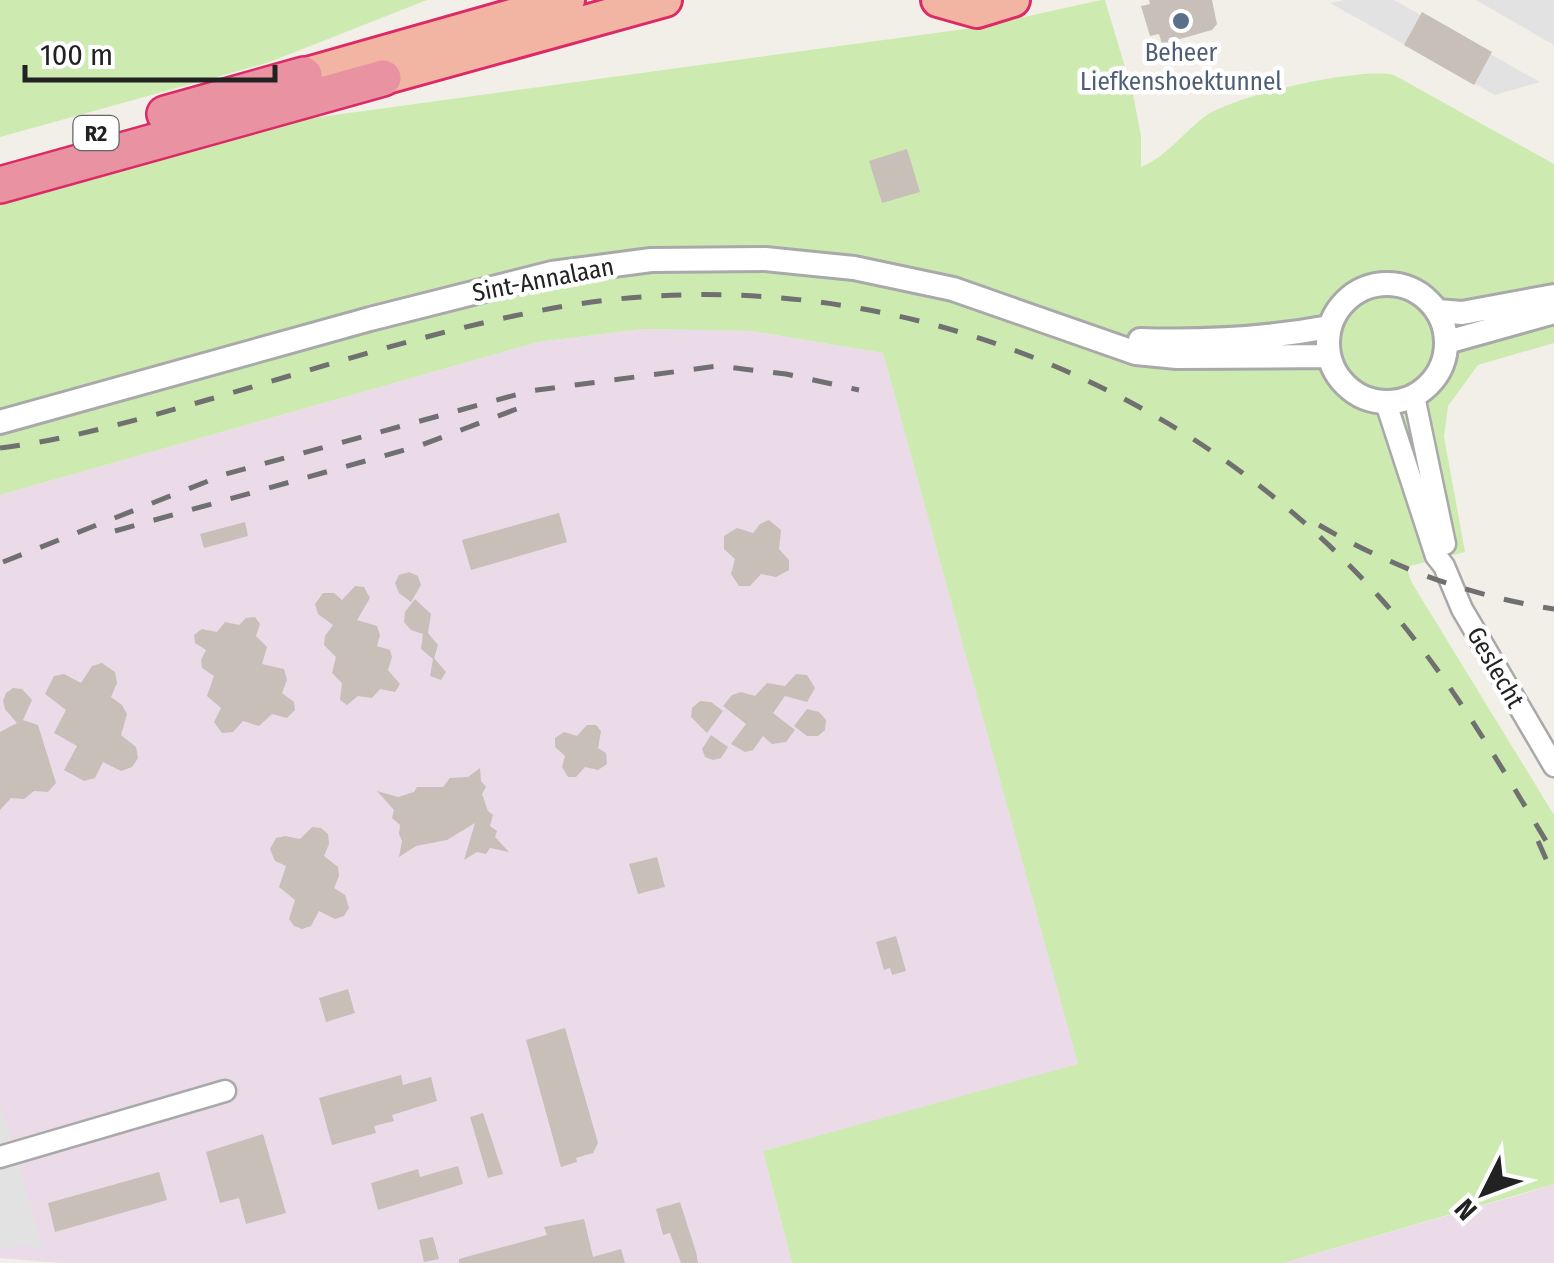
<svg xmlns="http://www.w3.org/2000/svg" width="1554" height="1263" viewBox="0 0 1554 1263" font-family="'Fira Sans Condensed',sans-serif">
<rect width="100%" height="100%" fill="#f2efe9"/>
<!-- industrial -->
<path fill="#ebdbe8" d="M643 329 751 331 883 353 1079 1065 763 1151 792 1263H60L0 1258V495L538 342Z
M1554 1184V1263H1283L1526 1193Z"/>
<!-- grass -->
<path fill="#cdebb0" d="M0 0H427L267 63 0 137Z
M1101 0H1105L1133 94 1141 136V167C1168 156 1184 131 1207 115 1238 95 1359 67 1394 75L1554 164V343L1478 365 1448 406 1444 437 1465 552 1406 567 1412 583 1554 815V1184L1283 1263H792L763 1151 1078 1064 883 353 751 331 643 329 538 342 0 495V200L283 122 979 27Z"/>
<!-- parking -->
<path fill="#e2e2e2" d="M1343 0H1394L1540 82 1495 95 1330 3Z
M1476 0H1554V45Z
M0 1103 44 1251 28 1245 0 1248Z"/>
<!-- building -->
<path fill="#c7bfb8" d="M1149 0H1212L1217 24 1212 30 1162 44 1159 34 1150 36 1141 6 1150 4Z
M1422 12 1492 52 1474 85 1404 45Z
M907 149 920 192 882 203 869 161Z
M559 513 567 542 471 570 462 540Z
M769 520 781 530 779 549 789 560V570L776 577 761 574 750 586H739L731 574 735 559 724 549V536L737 528 753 533 760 524Z
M245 522 248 536 204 548 200 534Z
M409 572 418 576 421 585 411 602 399 593 395 583 399 575Z
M355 586 364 587 370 598 357 620 377 626 380 635 377 646 390 650 392 657 388 670 400 684 395 692 380 689 372 698 358 696 347 705 340 700 342 683 332 673 336 657 324 645 325 636 333 625 318 614 315 604 323 593H334L342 600Z
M415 599 431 614 428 633 438 645 434 658 446 672 441 680 430 676 433 659 421 649 423 634 411 630 404 622 405 612Z
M255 617 260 624 256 636 267 647 262 664 284 669 287 680 282 693 294 702 295 710 287 718 272 714 259 726 243 721 233 732 222 733 214 722 221 708 207 696 214 676 202 668 201 660 206 650 195 643 194 635 202 629 217 632 225 622 239 625 246 618Z
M102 663 115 672 117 683 111 697 122 705 127 714 121 735 136 747 138 758 132 767 121 771 103 762 95 778 84 781 64 770 77 746 54 733 66 710 45 694 54 676 64 674 81 683 92 666Z
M796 674 807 675 815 688 807 702 785 696 773 713 795 730 786 742 772 744 763 736 753 750 745 752 731 744 746 724 723 706 732 695 741 692 755 696 767 683 785 686Z
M13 688 22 689 32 700 23 720 38 725 56 783 48 792 34 791 24 799 11 798 0 810V732L17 723 5 709 3 701 6 693Z
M700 701 711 702 723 711 707 733 691 717 692 708Z
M807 709 819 712 826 720 825 730 818 736H807L794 726Z
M587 725H596L601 731 598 748 606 753 607 764 598 770 585 767 576 777H568L562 767 565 756 555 747V738L564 732 577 736Z
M711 735 728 747 721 758 713 760 705 757 702 749Z
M480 768 481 781 486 787 482 794 488 811 493 815 490 826 497 831 495 837 509 852 490 848 486 854 477 852 464 860 475 823 447 840 416 846 399 857 402 841 399 834 400 825 392 818 394 810 377 791 398 797 414 792 417 787H443L450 778 468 777Z
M312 827 321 828 328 834 329 844 324 856 338 867 339 876 334 888 345 895 349 908 344 916 335 919 319 911 311 926 302 929 294 926 289 919 295 900 279 887 286 866 275 861 270 849 276 838 285 836 300 839Z
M657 857 665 887 638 894 629 864Z
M896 936 906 971 892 975 890 968 884 970 876 942Z
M348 989 355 1013 326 1022 319 998Z
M565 1028 598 1143 593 1153 576 1158 577 1162 561 1167 526 1040Z
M401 1075 403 1085 431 1077 437 1101 392 1115 394 1121 374 1126 376 1133 332 1145 319 1098Z
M483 1113 503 1174 488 1178 470 1117Z
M263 1134 286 1213 246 1224 239 1198 220 1203 206 1152Z
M458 1166 463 1184 378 1210 371 1183 418 1169 420 1177Z
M159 1172 167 1200 55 1232 48 1203Z
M680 1202 696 1252 698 1263H681L670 1233 663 1235 656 1209Z
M584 1219 593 1257 621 1249 625 1263H459V1259L547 1235 544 1227Z
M433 1237 439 1259 424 1262 419 1240Z"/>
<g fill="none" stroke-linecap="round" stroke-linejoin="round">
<defs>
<path id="minor" d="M1414 396 1445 544
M1386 403 1436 556 1444 566 1462 609 1554 766
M0 1157 225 1091"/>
<path id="tertiary" d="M1328 343a59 59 0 1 1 118 0a59 59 0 1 1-118 0Z
M1437 311 1462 313 1554 296
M1140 340C1205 342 1266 339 1329 327
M1447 342 1554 312
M0 422 370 319 552 273 651 260 765 259 854 268 953 289 1136 353 1177 357 1329 356"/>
<path id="trunk" d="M938 0 977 11 1013 0
M304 75 568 0
M383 78 665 0"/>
<path id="motorway" d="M165 114 304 75
M0 185 383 78"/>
</defs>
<!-- minor casing -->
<use href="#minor" stroke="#a9a9a9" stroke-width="25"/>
<!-- tertiary casing -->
<use href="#tertiary" stroke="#a9a9a9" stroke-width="28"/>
<!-- trunk casing -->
<use href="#trunk" stroke="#dc2a67" stroke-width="38"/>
<!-- motorway casing -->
<use href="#motorway" stroke="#dc2a67" stroke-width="40"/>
<!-- minor -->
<use href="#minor" stroke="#fff" stroke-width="20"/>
<!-- tertiary -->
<use href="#tertiary" stroke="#fff" stroke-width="22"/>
<!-- trunk -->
<use href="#trunk" stroke="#f2b4a3" stroke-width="32"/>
<!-- motorway -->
<use href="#motorway" stroke="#e892a2" stroke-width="35"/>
<!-- rail -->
<path stroke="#707070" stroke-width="5" stroke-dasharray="20 20" stroke-linecap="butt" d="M0 448C66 440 129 422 193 404 306 372 418 335 533 312 844 248 1172 364 1382 600 1450 677 1501 767 1554 854
M1319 525C1393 568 1470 596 1554 609
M115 531 419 446 535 402
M3 562 226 474 530 391 718 366 786 374 859 390
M1538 841 1554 877"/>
</g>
<!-- markers -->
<circle fill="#5c6f8a" stroke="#fff" stroke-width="4" cx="1181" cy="21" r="10"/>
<g text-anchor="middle" stroke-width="9" stroke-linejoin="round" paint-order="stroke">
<!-- shield labels -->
<rect fill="#fff" stroke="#646464" stroke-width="2.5" x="73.5" y="116" width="45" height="34" rx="8"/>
<g font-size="22" font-weight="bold" fill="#222">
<text x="96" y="141">R2</text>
</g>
<!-- service labels -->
<g font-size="25" fill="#4e5e75" stroke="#fff">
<text x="1181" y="61">Beheer<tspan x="1181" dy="29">Liefkenshoektunnel</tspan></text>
</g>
<!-- street labels -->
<g font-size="25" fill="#222" stroke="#fff">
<text transform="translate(543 279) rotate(-11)" y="9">Sint-Annalaan</text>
<text transform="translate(1496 667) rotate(60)" y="9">Geslecht</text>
</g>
</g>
<!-- north arrow -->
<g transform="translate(1484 1193) rotate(228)" stroke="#ffffff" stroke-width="8" paint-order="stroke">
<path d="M0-8L18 38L0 25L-18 38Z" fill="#222222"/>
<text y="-15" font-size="28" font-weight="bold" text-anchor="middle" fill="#222222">N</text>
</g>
<!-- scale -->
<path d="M25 65v15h250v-15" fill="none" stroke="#222222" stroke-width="5"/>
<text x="40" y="65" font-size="30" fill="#222222" stroke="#ffffff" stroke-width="8" paint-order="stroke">100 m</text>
</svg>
